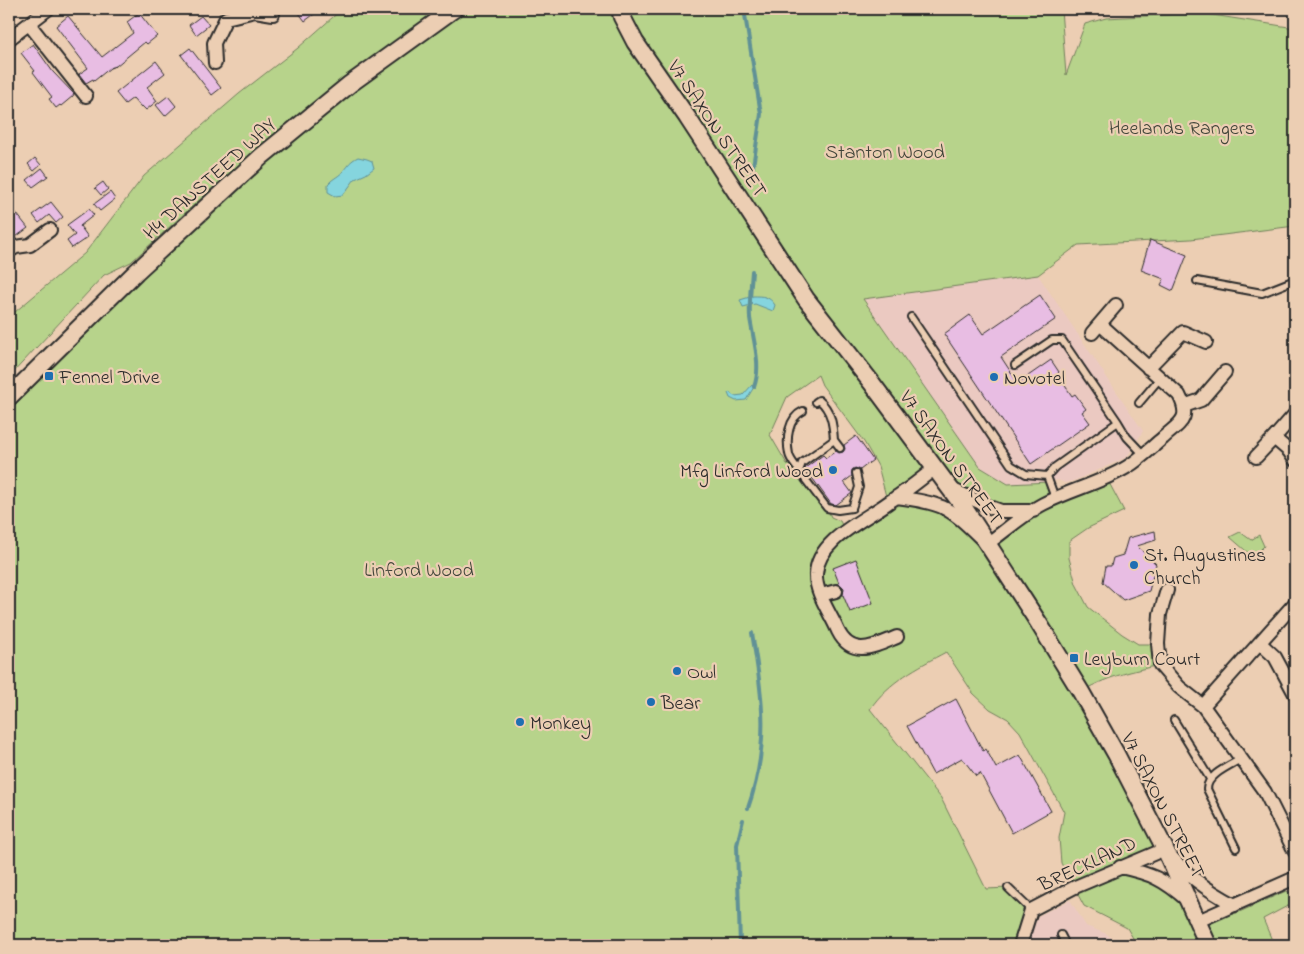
<svg xmlns="http://www.w3.org/2000/svg" width="1304" height="954" viewBox="0 0 1304 954" font-family="'Indie Flower',sans-serif">
<rect width="100%" height="100%" fill="#ecceb3"/>
<filter id="ink" filterUnits="userSpaceOnUse"><feTurbulence type="fractalNoise" baseFrequency=".02" numOctaves="2"/><feDisplacementMap in="SourceGraphic" scale="10" xChannelSelector="R" yChannelSelector="G"/><feConvolveMatrix kernelMatrix="1 2 1 2 8 2 1 2 1" color-interpolation-filters="sRGB"/></filter>
<g filter="url(#ink)">
<!-- built -->
<path fill="#ebc9c1" d="M1038 275 1143 431 1127 457 1076 480 1065 483 1058 480 1037 484H1008L979 467 863 298Z
M1070 900 1086 926 1107 934 1120 945H1027L1038 916Z"/>
<!-- green -->
<path fill="#b7d38b" stroke="#717f5b" fill-rule="evenodd" d="M342 9H612L621 17 620 9H1061L1066 75 1085 24 1106 18 1200 13 1295 28V226L1191 239 1078 245 1038 275 863 299 980 467 1008 484 1050 482 1056 498 1106 477 1124 511 1088 528 1069 541V558L1076 584 1088 607 1122 634 1138 644H1158L1160 665C1132 671 1105 677 1081 692L1165 849 1122 867 1156 877 1198 921 1237 913 1286 891 1295 894V902L1263 919 1274 945H1137L1127 928 1084 906 1061 863 1059 838 1064 812 1020 732 1008 719 990 709 973 693 946 652C918 667 889 681 870 709L941 798 986 889 1008 888 1031 910 1020 945H9V397L223 191 217 184 131 262 104 275 9 377V317L85 253 144 176 239 94 298 48ZM818 375 822 385 864 442 878 466 888 504 845 531 840 521 831 517 827 508 799 471 787 464 770 435 787 397ZM935 469 967 497 1001 511H1032L987 544 942 507 897 497Z
M1240 532 1251 540 1259 535 1264 546 1253 557 1230 537Z"/>
<!-- water -->
<path fill="#85d5de" stroke="#619196" d="M358 157 367 159 372 161 374 168 366 174 355 179 343 195 335 196 328 192V184C333 178 340 176 343 171 348 165 350 161 358 157Z
M753 296C763 296 769 296 775 305L773 311 755 304 743 307 740 300Z
M752 385 754 387 746 400 736 401 730 398 728 393 729 392 734 396 743 395Z"/>
<g fill="none" stroke-linecap="round" stroke-linejoin="round">
<!-- stream -->
<path stroke="#619196" stroke-width="4" d="M744 9 761 114 752 173
M752 271C751 286 749 302 750 318 753 339 762 366 754 387
M748 808C770 745 763 697 752 633
M740 945 737 845 743 820"/>
</g>
<!-- building -->
<path fill="#e8bde3" stroke="#2b2b2b" d="M296 9H321L305 21Z
M139 13 157 36 147 44 145 42 116 66 110 68 94 81 93 79 86 83 79 74 88 68 56 26 68 16 102 57 133 33 127 22Z
M201 16 209 25 196 35 189 25Z
M33 44 53 72 74 94 73 96 61 106 60 105 56 108 49 99 52 97 33 72 35 71 21 53Z
M190 48 221 88 212 95 181 55Z
M156 61 165 73 147 87 157 101 146 110 142 106 141 107 133 98 125 104 116 93Z
M168 96 176 106 165 116 156 105Z
M35 158 41 165 34 171 28 164Z
M42 168 48 176 33 187 27 180Z
M103 182 108 189 101 195 95 188Z
M110 192 115 199 100 211 94 204Z
M51 202 63 217 56 223 49 215 39 223 33 215Z
M9 204 28 228 9 242Z
M89 209 94 215 80 226 88 237 72 248 67 241 75 235 67 225Z
M1150 240 1187 255 1173 291 1161 285 1164 279 1141 270Z
M1040 295 1056 319 1001 357 1018 383 1051 360 1059 372 1057 374 1072 396 1075 394 1086 409 1082 412 1090 423 1031 464 944 334 970 315 983 334Z
M856 436 873 460 860 470 855 468 852 470V476L844 482 852 493 836 505 831 504 805 468 823 455 826 458 836 451 839 453 843 452 845 449 844 445Z
M1155 531 1156 540 1137 546 1156 564 1149 591 1123 600 1103 582 1106 566H1111L1113 558 1123 555 1128 538Z
M856 559 873 603 850 612 843 595 844 588 839 583 833 568Z
M956 699 983 751 986 749 996 768 1020 755 1051 811 1012 833 980 773 976 776 962 758 933 774 907 726Z"/>
<g fill="none" stroke-linecap="round" stroke-linejoin="round">
<defs>
<path id="service" d="M1197 281 1262 293 1295 280
M911 317 1011 465 1026 474 1047 476
M1015 365 1052 340H1062L1118 422 1055 467 1047 476
M816 402 819 400C831 410 833 424 834 440
M1139 403 1160 378
M1118 422 1127 437 1144 455
M840 448 834 440 802 463 799 471 827 508 838 510 852 508 859 487 856 473
M799 471C796 466 790 460 789 454 786 439 788 418 803 411
M1047 476 1055 498
M1174 720 1210 779
M1236 848 1207 789C1207 775 1229 766 1241 759
M1008 888 1031 910
M1061 935 1066 945"/>
<path id="minor" d="M29 24 86 96
M9 39 48 9
M215 63 214 43 226 18 255 11 273 14
M9 251 16 247 30 245 50 230
M1092 333 1116 305
M1148 368 1183 332 1206 342
M1184 406 1201 400 1225 372
M1295 414 1274 438 1289 451 1295 460
M1256 457 1274 438
M951 489 990 507 1001 511H1033
M896 497C911 499 928 501 942 507 959 515 973 531 987 544 1005 531 1024 514 1043 504 1070 490 1101 483 1127 467 1140 459 1151 448 1163 438 1179 423 1192 420 1179 395L1100 324
M1167 590 1160 614 1158 644 1160 665 1179 687 1203 706 1265 792 1295 852
M821 595 836 591
M897 637C875 646 852 659 838 631 831 614 815 593 816 574 817 540 865 520 889 502 905 492 920 480 935 468
M1260 643 1275 657 1295 694
M1203 706 1295 603
M1120 867C1152 874 1163 879 1187 900
M1198 921 1295 878
M1020 945 1031 910 1075 887 1165 849C1184 874 1207 890 1235 905"/>
<path id="tertiary" d="M620 9 622 17 635 42 687 117 806 299 871 382 963 506 1038 622 1081 692 1116 754 1165 849 1208 945
M9 397 136 272 262 156 350 84 454 9"/>
</defs>
<!-- service casing -->
<use href="#service" stroke="#2b2b2b" stroke-width="10"/>
<!-- minor casing -->
<use href="#minor" stroke="#2b2b2b" stroke-width="16"/>
<!-- tertiary casing -->
<use href="#tertiary" stroke="#2b2b2b" stroke-width="20"/>
<!-- service -->
<use href="#service" stroke="#ecceb3" stroke-width="6"/>
<!-- minor -->
<use href="#minor" stroke="#ecceb3" stroke-width="12"/>
<!-- tertiary -->
<use href="#tertiary" stroke="#ecceb3" stroke-width="16"/>
</g>
</g>
<!-- markers -->
<g fill="#1f6fb2" stroke="#ecceb3" stroke-width="2">
<rect x="44" y="371" width="10" height="10" rx="2.5"/>
<circle cx="994" cy="377" r="5"/>
<circle cx="833" cy="470" r="5"/>
<circle cx="1134" cy="565" r="5"/>
<rect x="1069" y="653" width="10" height="10" rx="2.5"/>
<circle cx="677" cy="671" r="5"/>
<circle cx="651" cy="702" r="5"/>
<circle cx="520" cy="722" r="5"/>
</g>
<g text-anchor="middle" stroke-width="4.5" stroke-linejoin="round" paint-order="stroke">
<!-- park labels -->
<g font-size="20" fill="#404439" stroke="#ecceb3">
<text x="1182" y="134">Heelands Rangers</text>
<text x="885" y="158">Stanton Wood</text>
<text x="419" y="576">Linford Wood</text>
</g>
<!-- street labels -->
<g font-size="20" fill="#2b2b2b" stroke="#ecceb3">
<text transform="translate(718 128) rotate(56)" y="7">V7 SAXON STREET</text>
<text transform="translate(209 178) rotate(-42)" y="7">H4 DANSTEED WAY</text>
<text transform="translate(952 457) rotate(54)" y="7">V7 SAXON STREET</text>
<text transform="translate(1164 805) rotate(63)" y="7">V7 SAXON STREET</text>
<text transform="translate(1087 863) rotate(-25)" y="7">BRECKLAND</text>
</g>
<!-- poi labels -->
<g font-size="20" fill="#2b2b2b" stroke="#ecceb3" text-anchor="start">
<text x="59" y="383">Fennel Drive</text>
<text x="1004" y="384">Novotel</text>
<text x="823" y="477" text-anchor="end">Mfg Linford Wood</text>
<text x="1144" y="561">St. Augustines<tspan x="1144" dy="23">Church</tspan></text>
<text x="1084" y="665">Leyburn Court</text>
<text x="687" y="678">Owl</text>
<text x="661" y="709">Bear</text>
<text x="530" y="729">Monkey</text>
</g>
</g>
<!-- margin -->
<rect width="1304" height="954" fill="none" stroke="#ecceb3" stroke-width="30"/>
<rect x="15" y="15" width="1274" height="924" fill="none" stroke="#2b2b2b" stroke-width="2" filter="url(#ink)"/>
</svg>
